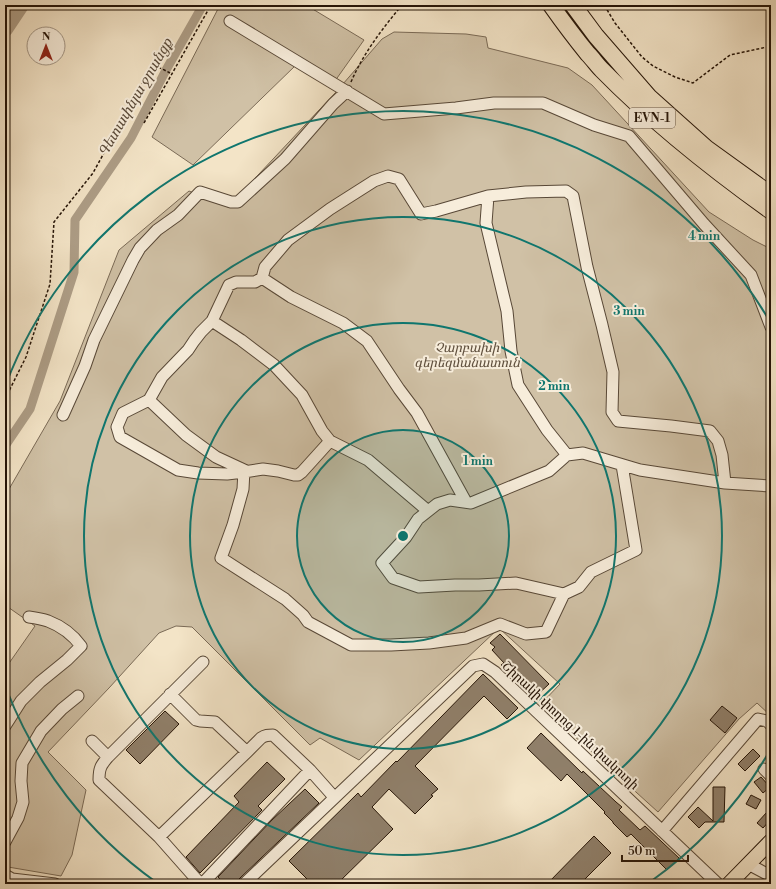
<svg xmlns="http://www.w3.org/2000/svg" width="776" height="889" viewBox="0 0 776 889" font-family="'Libre Bodoni','Noto Serif Armenian',serif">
<rect width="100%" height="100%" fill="#f3e4c7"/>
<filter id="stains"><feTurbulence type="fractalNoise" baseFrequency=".005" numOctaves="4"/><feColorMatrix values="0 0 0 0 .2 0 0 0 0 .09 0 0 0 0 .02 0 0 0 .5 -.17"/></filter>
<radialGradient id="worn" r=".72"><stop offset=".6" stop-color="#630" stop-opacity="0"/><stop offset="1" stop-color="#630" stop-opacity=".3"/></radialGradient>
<!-- green -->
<path fill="#d0c1a6" stroke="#7a6a56" d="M220 5H306L364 40 330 88 296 65 193 165 152 137Z
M394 32 466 34 486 37 488 48 568 68 592 85 709 212 753 240 771 249V716L757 703 739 719 658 812 540 705 560 684 499 628 359 760 320 738 310 745 192 627 176 626 159 633 109 688 48 752 86 790 72 855 61 876 8 867 5 855V669L35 626 5 605V496L60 401 119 250 189 191 228 207 336 92 382 39Z"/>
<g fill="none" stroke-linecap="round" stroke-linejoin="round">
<!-- canal -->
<path stroke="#ad9d86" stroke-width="9" d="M5 446 30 409 74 272 75 220 131 138 166 70 203 5"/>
<!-- river -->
<path stroke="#ad9d86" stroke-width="16" d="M5 29 21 5"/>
</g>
<!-- building -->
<path fill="#90806b" stroke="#251407" d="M500 634 549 684 534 698 501 665 504 663 492 650 495 647 490 643Z
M483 674 518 708 507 719 484 696 415 766 438 789 431 795 433 796 415 814 389 789 372 807 393 829 337 884H312L289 861 358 793 361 797 396 761 397 762Z
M722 706 737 718 725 733 710 720Z
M165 711 179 724 140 764 126 750Z
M541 733 582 773 583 771 616 802 622 807 619 810 640 830 645 826 679 858 667 870 631 834 627 837 613 823V822L604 813 605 812 567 774 561 781 527 748Z
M753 749 760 756 745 771 738 764Z
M267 762 285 779 258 806 262 810 200 873 186 857 239 802 234 796Z
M761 777 770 787 763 793 754 782Z
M713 787H725L724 822H705L699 828 688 817 698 807 713 821Z
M305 789 319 803 239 879 237 884H224L218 877 272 820Z
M751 795 761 800 756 809 746 804Z
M767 812 771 816V819L763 828 757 823Z
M594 836 611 853 580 884H547Z"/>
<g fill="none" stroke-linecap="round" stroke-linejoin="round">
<defs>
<path id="minor" d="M230 21 384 114 456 108 494 103H543L594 125 629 136 704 224 751 275 771 327
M488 196 486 223 507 311 511 351 518 385 547 430 567 455
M262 278 291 297 343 323 367 341 399 389 417 413 466 502
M212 321 241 340 274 365 302 395 322 431 330 441 368 460 428 511
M149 400 186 435 216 457 244 470 243 489 233 525 221 558 285 599 303 615 308 622 351 645H391L429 643 466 638 500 624 526 634 546 632 564 594 579 587 591 572 636 550 622 465
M63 415 85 366 94 340 133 260 140 248 157 230 178 215 200 192 231 202H238L285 159 333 104 347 91
M330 441 302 472 298 475H294L278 471 263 469 244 472 227 474 198 473 178 470 120 437 117 427 123 413 149 400 162 377 188 350 194 341 201 332 212 321 229 285 236 282H255L262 278 265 267 288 240 330 209 374 181 388 176 399 179 421 214 436 211 488 196 526 192 566 191 573 196 587 267 602 325 613 372 612 412 618 421 671 426 710 431 718 441 722 455 725 483
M564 594 516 583 479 585H455L419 587 393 578 382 563 406 537 418 519 437 504 450 500 471 503 549 471 567 455 583 453 640 470 725 483 771 486
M203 662 108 757C101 765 99 768 99 780L159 837 247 752 261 738C265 735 268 735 273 735L310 770 334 797
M170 694 196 720 200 721 215 722 247 752
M5 726 21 701 40 682 67 660 81 646C73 635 61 626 48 621 42 619 36 618 29 617
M92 741 108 757
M764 769 771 776
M662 831 758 719 767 721 771 725
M159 837 197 880 202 883 204 882 310 770
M5 842 18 818 23 802 21 781 22 763 41 731 62 709 78 696
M748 864 765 873 771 874
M5 875 12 879 55 884
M244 884 473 666 483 664 495 672 718 884"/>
<path id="major" d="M729 884 771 841"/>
<path id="highway" d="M551 5C563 22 575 38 588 54 593 59 597 65 602 70 653 122 711 168 771 211
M573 5 596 36 649 97 706 148 771 195"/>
</defs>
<!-- minor casing -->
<use href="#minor" stroke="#584837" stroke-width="13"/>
<!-- major casing -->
<use href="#major" stroke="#251407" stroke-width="16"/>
<!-- highway casing -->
<use href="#highway" stroke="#251407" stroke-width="18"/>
<!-- path -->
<path stroke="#251407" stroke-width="1.5" stroke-dasharray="3 2" stroke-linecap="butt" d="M606 5V8L615 23 642 57 653 66 675 77 693 83 730 55 767 47 771 44
M351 82C363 54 382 29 402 5
M144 123 211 5
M5 399 26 357 50 284 54 222 93 173 145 78C155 63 156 66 172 74"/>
<!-- minor -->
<use href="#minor" stroke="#f7eddb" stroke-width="11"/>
<!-- major -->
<use href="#major" stroke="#f3e4c7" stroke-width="14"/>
<!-- highway -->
<use href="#highway" stroke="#f3e4c7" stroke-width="16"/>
</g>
<!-- distance rings -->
<circle cx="403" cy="536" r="106" fill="#0f766e" fill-opacity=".12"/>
<g fill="none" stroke="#0f766e" stroke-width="2">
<circle cx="403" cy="536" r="106"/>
<circle cx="403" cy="536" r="213"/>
<circle cx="403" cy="536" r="319"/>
<path d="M769 752A425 425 0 0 1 650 882M156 882A425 425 0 0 1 6 688M6 384A425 425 0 0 1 769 320"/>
</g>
<g text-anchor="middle" stroke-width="4" stroke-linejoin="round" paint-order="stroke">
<!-- shield labels -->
<rect fill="#f7eddb" stroke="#645547" stroke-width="1" x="629" y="108" width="46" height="20" rx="3"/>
<g font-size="12" font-weight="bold" fill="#251407">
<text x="652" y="122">EVN-1</text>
</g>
<!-- park labels -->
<g font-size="13" font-style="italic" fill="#61513f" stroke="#f7eddb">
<text x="467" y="352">Չարբախի<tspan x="467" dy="15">գերեզմանատուն</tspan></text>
</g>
<!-- street labels -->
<g font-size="13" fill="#251407" stroke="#f7eddb">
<text transform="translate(571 725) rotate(43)" y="5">Շիրակի փողոց 1-ին փակուղի</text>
</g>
<!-- water labels -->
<g font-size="14" font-style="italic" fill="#5b4b3a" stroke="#f7eddb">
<text transform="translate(135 97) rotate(-60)" y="5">Գետափնյա ջրանցք</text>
</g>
</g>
<circle cx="403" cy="536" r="6" fill="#0f766e" stroke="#f7eddb" stroke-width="2"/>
<g font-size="12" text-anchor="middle" font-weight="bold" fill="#0f766e" stroke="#f7eddb" stroke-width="4" stroke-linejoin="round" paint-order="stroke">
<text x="704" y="240">4 min</text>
<text x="629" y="315">3 min</text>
<text x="554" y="390">2 min</text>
<text x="478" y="465">1 min</text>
</g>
<!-- margin -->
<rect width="776" height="889" fill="none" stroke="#f3e4c7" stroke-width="20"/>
<rect x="6" y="6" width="764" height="877" fill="none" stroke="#251407" stroke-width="2"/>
<rect x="10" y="10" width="756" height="869" fill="none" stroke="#251407"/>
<!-- north arrow -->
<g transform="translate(46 46)"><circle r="19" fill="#f7eddb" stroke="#a39686"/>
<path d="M0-3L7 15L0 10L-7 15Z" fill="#8f2418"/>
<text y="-6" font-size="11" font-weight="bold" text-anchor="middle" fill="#251407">N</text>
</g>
<!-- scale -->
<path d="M622 855v6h66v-6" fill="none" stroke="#251407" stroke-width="2"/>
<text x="628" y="855" font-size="12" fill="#251407" stroke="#f7eddb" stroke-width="3" paint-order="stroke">50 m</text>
<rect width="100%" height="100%" filter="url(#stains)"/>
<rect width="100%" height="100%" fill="url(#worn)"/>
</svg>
